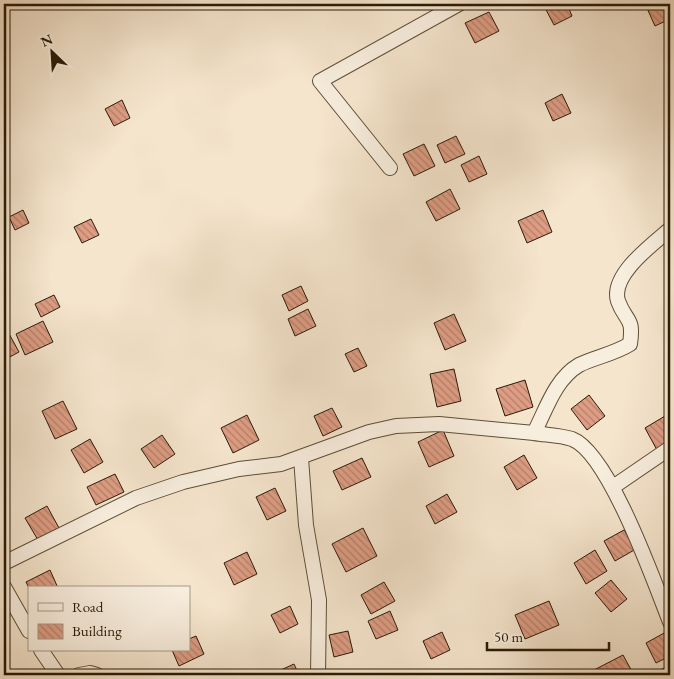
<svg xmlns="http://www.w3.org/2000/svg" width="674" height="679" viewBox="0 0 674 679" font-family="'EB Garamond',serif">
<defs>
<pattern id="building-back-hatch" width="6" height="6" patternUnits="userSpaceOnUse" patternTransform="scale(1.25)"><rect width="6" height="6" fill="#de9d84"/><path d="M-1 5l2 2M0 0l6 6M5-1l2 2" fill="none" stroke="#b47f6a"/></pattern>
</defs>
<rect width="100%" height="100%" fill="#f5e5cd"/>
<filter id="stains"><feTurbulence type="fractalNoise" baseFrequency=".004" numOctaves="4"/><feColorMatrix values="0 0 0 0 .2 0 0 0 0 .09 0 0 0 0 .02 0 0 0 .5 -.17"/></filter>
<radialGradient id="worn" r=".72"><stop offset=".6" stop-color="#630" stop-opacity="0"/><stop offset="1" stop-color="#630" stop-opacity=".3"/></radialGradient>
<!-- building -->
<path fill="url(#building-back-hatch)" stroke="#2a1b07" d="M543 4H567L572 16 554 25Z
M650 4H670V19L655 26 646 6Z
M489 12 499 31 475 43 465 23Z
M562 94 571 113 553 121 545 103Z
M122 100 130 118 114 126 105 109Z
M456 136 465 154 445 163 437 145Z
M424 144 435 166 414 176 403 154Z
M479 156 487 174 469 182 461 165Z
M450 189 460 209 436 221 426 202Z
M23 210 29 223 15 230 9 217Z
M543 210 552 232 527 243 518 221Z
M91 219 99 235 82 243 74 227Z
M301 286 308 301 289 311 282 295Z
M54 295 60 307 41 317 35 304Z
M308 309 316 326 295 336 288 319Z
M454 314 466 341 445 350 434 323Z
M43 321 53 342 25 355 16 334Z
M7 330 19 352 4 360V332Z
M358 348 367 366 354 372 345 354Z
M454 369 461 401 437 407 430 374Z
M525 380 533 407 505 416 496 389Z
M589 395 605 416 587 430 571 409Z
M63 401 77 429 55 439 42 411Z
M332 408 342 427 323 436 314 416Z
M670 413V442L657 450 645 428Z
M247 415 259 440 233 453 221 428Z
M443 430 454 456 429 467 418 442Z
M162 435 175 454 154 468 141 449Z
M90 439 103 462 84 473 71 450Z
M524 455 537 478 517 490 504 467Z
M362 458 371 477 342 490 333 471Z
M115 474 124 492 96 505 87 487Z
M275 488 286 511 267 520 256 497Z
M447 494 457 512 435 524 426 506Z
M47 506 59 528 38 540 25 518Z
M363 528 377 556 346 572 332 544Z
M624 530 636 549 615 561 604 541Z
M595 550 607 571 586 584 574 563Z
M247 552 257 574 234 585 224 563Z
M50 570 58 588H29L26 582Z
M611 580 627 599 611 612 595 593Z
M384 582 395 601 371 614 361 595Z
M549 601 559 625 525 639 515 615Z
M290 606 298 624 280 633 271 615Z
M390 611 398 630 376 639 368 621Z
M348 631 353 652 334 657 329 635Z
M442 632 450 650 431 659 423 641Z
M666 632 670 641V656L656 663 646 643Z
M196 636 204 654 179 666 172 650H189V639Z
M623 655 634 675H597L594 670Z
M294 664 299 675H273L272 674Z
M670 666V675H659L657 671Z"/>
<g fill="none" stroke-linecap="round" stroke-linejoin="round">
<defs>
<path id="street" d="M390 168 320 81 459 4
M534 433C546 435 560 435 572 439 609 453 655 584 670 622
M301 458 306 525 319 600 318 675
M613 487 670 448
M4 563 136 498 183 482 239 469 281 464 369 432 396 426 439 424 534 433C546 410 555 379 579 365 595 357 614 354 630 344 634 316 626 323 618 301 610 275 653 244 670 229
M4 587 29 631
M41 650 58 675
M79 675 90 673 97 675"/>
</defs>
<!-- street casing -->
<use href="#street" stroke="#5d4e38" stroke-width="16"/>
<!-- street -->
<use href="#street" stroke="#f8eede" stroke-width="14"/>
</g>
<!-- margin -->
<rect width="674" height="679" fill="none" stroke="#f5e5cd" stroke-width="20"/>
<rect x="5" y="5" width="664" height="669" fill="none" stroke="#2a1b07" stroke-width="2.5"/>
<rect x="10" y="10" width="654" height="659" fill="none" stroke="#2a1b07"/>
<!-- legend -->
<rect x="28" y="586" width="162" height="65" fill="#f8eede" stroke="#a69a88"/>
<rect x="38" y="603" width="25" height="8" fill="#f8eede" stroke="#a69a88"/>
<text x="72" y="612" font-size="15" fill="#2a1b07">Road</text>
<rect x="38" y="624" width="25" height="15" fill="url(#building-back-hatch)" stroke="#a69a88"/>
<text x="72" y="636" font-size="15" fill="#2a1b07">Building</text>
<!-- north arrow -->
<g transform="translate(52 52) rotate(335)" stroke="#f8eede" stroke-width="4" paint-order="stroke">
<path d="M0-4L9 19L0 12L-9 19Z" fill="#2a1b07"/>
<text y="-8" font-size="14" font-weight="bold" text-anchor="middle" fill="#2a1b07">N</text>
</g>
<!-- scale -->
<path d="M487 642v8h122v-8" fill="none" stroke="#2a1b07" stroke-width="2.5"/>
<text x="494" y="642" font-size="15" fill="#2a1b07" stroke="#f8eede" stroke-width="4" paint-order="stroke">50 m</text>
<rect width="100%" height="100%" filter="url(#stains)"/>
<rect width="100%" height="100%" fill="url(#worn)"/>
</svg>
